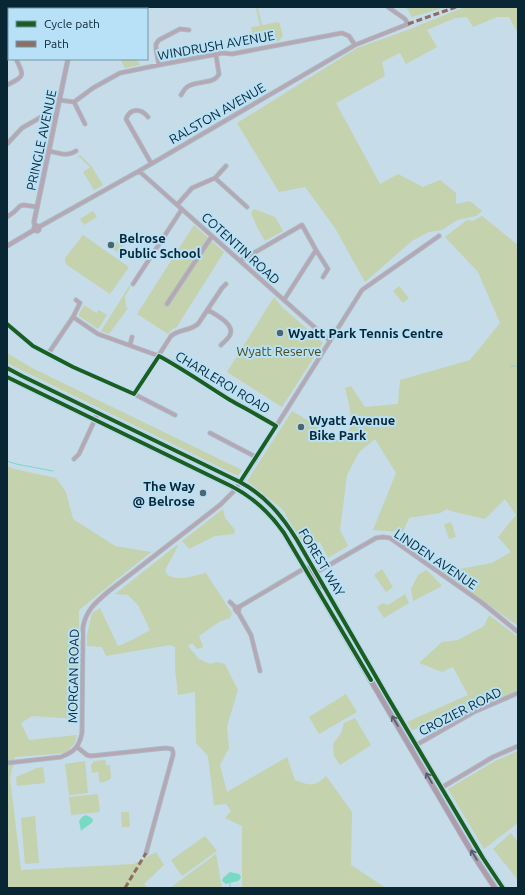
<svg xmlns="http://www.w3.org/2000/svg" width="525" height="895" viewBox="0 0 525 895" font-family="Ubuntu,sans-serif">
<rect width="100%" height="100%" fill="#c6dce8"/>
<!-- green -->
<path fill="#c4d2ad" d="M406 7H444L439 9 412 17Z
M465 7H518V33L509 17H497L473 27 467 17 455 18 427 30 437 47 406 64 400 53 382 62 385 76 336 103 380 184 398 174 423 187 440 180 456 193V204L470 201 482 211 476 216 457 220 442 230 429 232 412 241 365 282 335 228 305 187 279 192 237 123 357 48 405 31Z
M256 8H258L262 25 279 22 283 36 279 41 262 44 253 38 251 27 260 26Z
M120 59H137L140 65 125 68Z
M80 155 92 167 103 185 94 190 83 172 90 167 78 156Z
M254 209 275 217 283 231 265 241 257 227 251 213Z
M93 211 97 217 84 225 80 219Z
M482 216 518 245V626L443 572 492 563 511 552 498 537 516 515 505 499 485 519 451 511 447 509 440 513 409 518 403 532 373 530 396 473 375 439 359 452 347 475 340 530 348 546 328 558 320 542 305 547 282 509 247 481 292 411 321 428 319 432 329 443C334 441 340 439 344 437 357 428 348 400 345 388L351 386 365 407 398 404 400 380 470 360 500 323 478 272 445 237 467 220 473 221Z
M194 225 224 252 176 328 172 329 168 334 137 314Z
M83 235 129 267 110 294 67 265 65 261V258Z
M121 237 126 242 117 252 111 248Z
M130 285V288L125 296 126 307 128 308 109 334 101 331Z
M399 286 409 298 403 303 393 291Z
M274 297 282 307 323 343 321 346 282 407 227 372Z
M84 305 96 313 99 310 107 315 98 329 79 316V314Z
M7 353 32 368 242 470 238 476 7 363Z
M7 466 14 469 56 478 66 492 73 519 115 546 151 552 79 610 78 719 32 716 21 723 29 740 77 735 75 743 66 753 15 757 10 778 21 870 134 864 156 852 164 865 144 884 148 888H7Z
M223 509 225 518 235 530 234 534 215 536 189 549 182 541Z
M451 522 456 537 449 539 444 524Z
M177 545 178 546 165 570C165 570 167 575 168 575 177 582 196 575 206 573L232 613 230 618 219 622 199 636 203 647 197 649 192 643 188 646 199 659 210 664 217 662 225 664 238 690 227 726 229 748 220 765 227 792 287 757 295 780C309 785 314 788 326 776L352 812 351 865 386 888H170L216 854 222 888 242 887V826L225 818 231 811 226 804 214 805 208 756 196 743 195 692 178 695 175 669V647L170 645 106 656 102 647 87 646V635L92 613 100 608 118 646 132 640 150 630 138 605 128 595 115 594Z
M382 569 393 587 386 592 374 575Z
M426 570 432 575 442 586 413 601 411 589 418 575Z
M405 594 409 603 384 618 377 607 383 603 388 605Z
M489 615 518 637V690L427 732 422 727 412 730 407 722 468 695 453 667 442 672 419 663 442 642 458 640 484 626Z
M346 694 357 712 319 734 309 717Z
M355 718 371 745 340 765 334 756 333 744 341 733 344 723Z
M518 751V823L484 849 448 789 495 761Z
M106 760V765H110L111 778 107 781 100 783 98 772 92 773 91 765 94 761Z
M85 761 88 793 69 795 65 764Z
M43 767 45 783 17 786 16 777 37 768Z
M98 794 100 812 71 815 69 797Z
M121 812H129L130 827H122Z
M35 816 39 863 25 864 21 818Z
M511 833 518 842V880L493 849Z
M205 836 217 851 182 876 171 860Z"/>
<!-- water -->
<path fill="#77dac5" d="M86 815 92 818 93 821C91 824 84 828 81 831L79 821 82 817Z
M230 872 239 874 240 875 241 878 238 881 226 884 222 881 223 878Z"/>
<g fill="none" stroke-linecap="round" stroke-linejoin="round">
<!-- stream -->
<path stroke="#77dac5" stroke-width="1" d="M511 366H518
M7 461 16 464 53 471
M230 883V888"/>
<defs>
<path id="minor" d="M96 7 98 9
M7 40 9 45
M159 65 156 50V44L159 40 180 29 189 30
M7 85C24 76 25 77 16 59
M181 95C183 92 184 89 187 87 196 80 214 85 219 74L216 55
M59 100 74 102 93 88 120 73 159 65 223 53 232 54 342 33 349 36 355 45
M74 102 85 124
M148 117C141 108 130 108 126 119L151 163
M7 144 22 128 43 116 48 115 56 116
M49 151C59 153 67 157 76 151
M139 171 330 341
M215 178 226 166
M177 205 192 188 215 178 247 207
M7 217 14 212 20 206 24 205 37 207
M39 227 139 171 355 45 408 24 405 19 388 7
M316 250 328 269 323 277
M240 261 302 225 316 250 284 300
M133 284 182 209
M167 304 212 236
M208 310C216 315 235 324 230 335 228 339 224 342 221 345
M73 317 98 334 159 356 175 364 231 400 253 412 276 426
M7 324 33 346 73 367 134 394 175 415
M130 345 132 337
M48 354 73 317 80 303 76 300
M134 394 171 336C179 329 190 331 198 324L222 288 226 284
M210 433 256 457
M74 459 79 454 98 413
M317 572 376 538 383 537 390 538 481 602 518 632
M230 602 235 607H239V610L238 612H237L235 609V607
M239 607 305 568
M238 612 251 635 260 671
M77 747 87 755 91 756 166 748 172 749 173 752V755L146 853
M411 748 474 712 518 693
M7 763 61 757C74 752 79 747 82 733L83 627C86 610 96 602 109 591L220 505 233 492 243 479 362 290 439 236
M441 788 493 757 518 746"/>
<path id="tertiary" d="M79 9V7
M34 230 37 231 39 230 38 226H35
M7 246 34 230V228L35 226 34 222 35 217 68 59"/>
<path id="primary" d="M7 368 22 376 240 482C266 496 282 516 297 540L387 696 483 858 503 888
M7 377 231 486C253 497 270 513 284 533L474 856 495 888
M305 568 310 569 322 586"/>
</defs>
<!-- minor casing -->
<use href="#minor" stroke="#a6bac5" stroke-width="5"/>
<!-- tertiary casing -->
<use href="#tertiary" stroke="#a6bac5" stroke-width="5.5"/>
<!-- primary casing -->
<use href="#primary" stroke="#a6bac5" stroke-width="6"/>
<!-- minor -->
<use href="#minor" stroke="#b8a6b2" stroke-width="3"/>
<!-- tertiary -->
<use href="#tertiary" stroke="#b8a6b2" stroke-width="3.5"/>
<!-- primary -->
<use href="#primary" stroke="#ae9bab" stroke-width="4.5"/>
<!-- quiet -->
<path stroke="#8d6e63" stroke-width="3" stroke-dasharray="6 3" stroke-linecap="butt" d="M408 24 456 7
M125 888 146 853"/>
<defs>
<path id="cycleway" d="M7 324 33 346 73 367 134 394 159 356C183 369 206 385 230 400 246 409 261 417 276 426L240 482
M7 368 22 376 240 482C266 496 282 516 297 540L387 696 483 858 503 888
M7 377 231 486C253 497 270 513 284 533L371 680"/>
</defs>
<!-- cycleway casing -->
<use href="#cycleway" stroke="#b8e0f6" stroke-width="6"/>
<!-- cycleway -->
<use href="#cycleway" stroke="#1b5e20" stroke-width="4"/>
</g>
<!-- one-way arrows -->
<defs><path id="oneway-shaft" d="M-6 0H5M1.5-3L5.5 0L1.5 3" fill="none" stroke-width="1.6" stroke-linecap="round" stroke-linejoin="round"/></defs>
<g stroke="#535b6a">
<use href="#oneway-shaft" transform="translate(395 721) rotate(-121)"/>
<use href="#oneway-shaft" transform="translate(429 778) rotate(-120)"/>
<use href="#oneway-shaft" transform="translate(474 855) rotate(-121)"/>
</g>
<!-- markers -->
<g fill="#4a6673" stroke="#b8e0f6" stroke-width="1.5">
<circle cx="111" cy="245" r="4"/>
<circle cx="280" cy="333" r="4"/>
<circle cx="301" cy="427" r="4"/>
<circle cx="203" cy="493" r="4"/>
</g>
<g text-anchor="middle" stroke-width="4" stroke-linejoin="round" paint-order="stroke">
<!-- street labels -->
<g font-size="13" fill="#082634" stroke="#b8e0f6">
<text transform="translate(216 45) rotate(-10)" y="5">WINDRUSH AVENUE</text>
<text transform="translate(217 113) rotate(-30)" y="5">RALSTON AVENUE</text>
<text transform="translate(41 140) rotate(-78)" y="5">PRINGLE AVENUE</text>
<text transform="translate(241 248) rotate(42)" y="5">COTENTIN ROAD</text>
<text transform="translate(223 382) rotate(31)" y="5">CHARLEROI ROAD</text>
<text transform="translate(436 559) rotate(34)" y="5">LINDEN AVENUE</text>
<text transform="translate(322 562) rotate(59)" y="5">FOREST WAY</text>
<text transform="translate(73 676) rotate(-89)" y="5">MORGAN ROAD</text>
<text transform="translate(460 711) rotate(-27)" y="5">CROZIER ROAD</text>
</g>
<!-- poi labels -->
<g font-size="13" font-weight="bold" fill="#082634" stroke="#b8e0f6" text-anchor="start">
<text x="119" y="243">Belrose<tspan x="119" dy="15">Public School</tspan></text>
<text x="288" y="338">Wyatt Park Tennis Centre</text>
<text x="309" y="425">Wyatt Avenue<tspan x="309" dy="15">Bike Park</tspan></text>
<text x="195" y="491" text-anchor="end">The Way<tspan x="195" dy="15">@ Belrose</tspan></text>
</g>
<!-- park labels -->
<g font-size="13" fill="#494c16" stroke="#b8e0f6">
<text x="279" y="356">Wyatt Reserve</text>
</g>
</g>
<!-- border -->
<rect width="525" height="895" fill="none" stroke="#082634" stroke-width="16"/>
<!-- legend -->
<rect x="8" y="8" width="140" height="52" fill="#b8e0f6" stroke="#7296a8"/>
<rect x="16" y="21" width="20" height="6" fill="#1b5e20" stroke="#7296a8"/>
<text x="44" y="28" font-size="12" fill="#082634">Cycle path</text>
<rect x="16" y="41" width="20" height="6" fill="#8d6e63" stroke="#7296a8"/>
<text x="44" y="48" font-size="12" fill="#082634">Path</text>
</svg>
